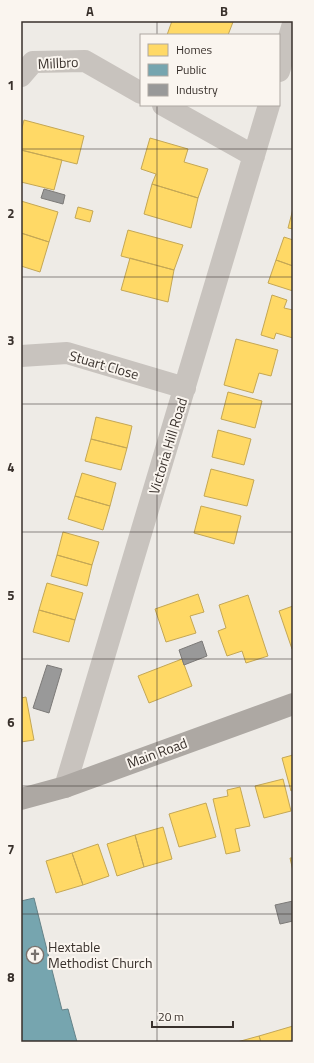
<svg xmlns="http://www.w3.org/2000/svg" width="314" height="1063" viewBox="0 0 314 1063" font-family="'Titillium Web',sans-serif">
<rect width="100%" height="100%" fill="#eeebe6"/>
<!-- homes -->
<path fill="#ffd966" stroke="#c4a755" d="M172 21H231L233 22 228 35H167Z
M24 120 84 136 77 164 21 150V132Z
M150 138 188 149 184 162 208 169 198 198 152 184 156 174 141 169Z
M21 150 62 160 54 190 21 182Z
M152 184 198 198 191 228 144 214Z
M21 201 58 212 49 242 21 233Z
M78 207 93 211 90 222 75 218Z
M293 209V229L288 228Z
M128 230 183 245 174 270 121 256Z
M21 233 49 242 40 272 21 266Z
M284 237 293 240V266L276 260Z
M130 258 174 270 168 302 121 290Z
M276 260 293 266V291L268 283Z
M272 295 287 300 284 308 293 310V338L276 333 274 339 261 335Z
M236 339 278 350 271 376 259 373 253 393 224 385Z
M228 392 262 401 255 428 221 419Z
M96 417 132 426 127 448 91 439Z
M218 430 251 439 244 465 212 457Z
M91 439 127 448 121 470 85 461Z
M211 469 254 480 247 506 204 496Z
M82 473 116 483 110 506 75 496Z
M75 496 110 506 103 530 68 519Z
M201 506 241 516 234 544 194 533Z
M63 532 99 542 92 565 57 555Z
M57 555 92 565 87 586 51 576Z
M47 583 83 593 75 620 39 610Z
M198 594 204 612 190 616 196 633 166 642 155 609Z
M248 595 268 656 246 663 242 651 227 656 218 631 226 628 219 605Z
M293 606V648L292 649 279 611Z
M39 610 75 620 69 642 33 632Z
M182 659 192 686 149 703 138 676Z
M26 697 34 740 21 742V698Z
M293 755V790L291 791 282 758Z
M283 779 291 811 264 818 255 786Z
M240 787 250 826 235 829 240 851 226 854 213 799 228 796 227 790Z
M206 803 216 837 179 847 169 814Z
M163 827 172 859 144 867 135 835Z
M135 835 144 867 117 876 107 844Z
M98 844 109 876 83 885 72 853Z
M72 853 83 885 56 893 46 861Z
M290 858H293V871Z
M293 1026V1042H261L259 1036Z
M259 1036 261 1042H237Z"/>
<!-- public -->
<path fill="#76a5af" stroke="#648288" d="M34 898 62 1010 68 1009 77 1042H21V901Z"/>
<!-- industry -->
<path fill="#999" stroke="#7c7a78" d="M44 189 65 195 63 204 41 198Z
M202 641 207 656 184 665 179 650Z
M47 665 62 669 49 713 33 708Z
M293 901V921L280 924 275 905Z"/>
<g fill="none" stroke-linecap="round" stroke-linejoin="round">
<!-- minor -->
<path stroke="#c8c3be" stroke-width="22" d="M279 71 293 24
M21 76 33 62 85 61 141 93
M163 105 254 156
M21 356 67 353 185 388
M65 787 269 105"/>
<!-- major -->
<path stroke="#ada8a3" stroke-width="22" d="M21 799 65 787 293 704"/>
</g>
<!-- grid -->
<path fill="none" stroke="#39312c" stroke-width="1" stroke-opacity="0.55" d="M157 21V35M157 105V1042M21 149H293M21 277H293M21 404H293M21 532H293M21 659H293M21 786H293M21 914H293"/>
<!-- icons -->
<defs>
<symbol id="church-ring" viewBox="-11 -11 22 22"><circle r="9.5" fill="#faf5ef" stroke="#78726d" stroke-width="1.5"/><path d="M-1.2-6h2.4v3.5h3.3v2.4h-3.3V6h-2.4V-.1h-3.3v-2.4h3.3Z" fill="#78726d"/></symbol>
</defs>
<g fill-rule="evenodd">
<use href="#church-ring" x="25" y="945" width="20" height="20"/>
</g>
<g text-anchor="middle" stroke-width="4" stroke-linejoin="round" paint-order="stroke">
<!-- street labels -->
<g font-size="14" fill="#39312c" stroke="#faf5ef">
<text transform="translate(58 63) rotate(-3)" y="5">Millbro</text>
<text transform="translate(104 365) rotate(16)" y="5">Stuart Close</text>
<text transform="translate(168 446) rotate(-73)" y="5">Victoria Hill Road</text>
<text transform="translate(157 753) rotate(-20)" y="5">Main Road</text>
</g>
<!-- poi labels -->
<g font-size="14" fill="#39312c" stroke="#faf5ef" text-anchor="start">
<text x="48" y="952">Hextable<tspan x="48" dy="16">Methodist Church</tspan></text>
</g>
</g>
<!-- border -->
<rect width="314" height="1063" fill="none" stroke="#faf5ef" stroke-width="44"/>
<!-- legend -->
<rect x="140" y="34" width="140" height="72" fill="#faf5ef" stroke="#ada7a1"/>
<rect x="148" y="44" width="20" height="12" fill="#ffd966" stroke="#ada7a1"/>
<text x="176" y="54" font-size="12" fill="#39312c">Homes</text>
<rect x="148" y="64" width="20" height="12" fill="#76a5af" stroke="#ada7a1"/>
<text x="176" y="74" font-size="12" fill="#39312c">Public</text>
<rect x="148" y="84" width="20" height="12" fill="#999999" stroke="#ada7a1"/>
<text x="176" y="94" font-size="12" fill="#39312c">Industry</text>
<!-- scale -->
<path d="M152 1021v6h81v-6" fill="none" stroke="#39312c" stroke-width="2"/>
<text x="158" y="1021" font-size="12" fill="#39312c" stroke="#faf5ef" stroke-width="3" paint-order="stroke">20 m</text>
<rect x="22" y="22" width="270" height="1019" fill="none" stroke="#39312c" stroke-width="1.5"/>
<g font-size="13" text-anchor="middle" font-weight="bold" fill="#39312c">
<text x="90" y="16">A</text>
<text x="224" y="16">B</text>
<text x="11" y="90">1</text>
<text x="11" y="218">2</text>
<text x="11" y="345">3</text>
<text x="11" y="472">4</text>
<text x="11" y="600">5</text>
<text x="11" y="727">6</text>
<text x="11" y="854">7</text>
<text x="11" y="982">8</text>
</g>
</svg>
